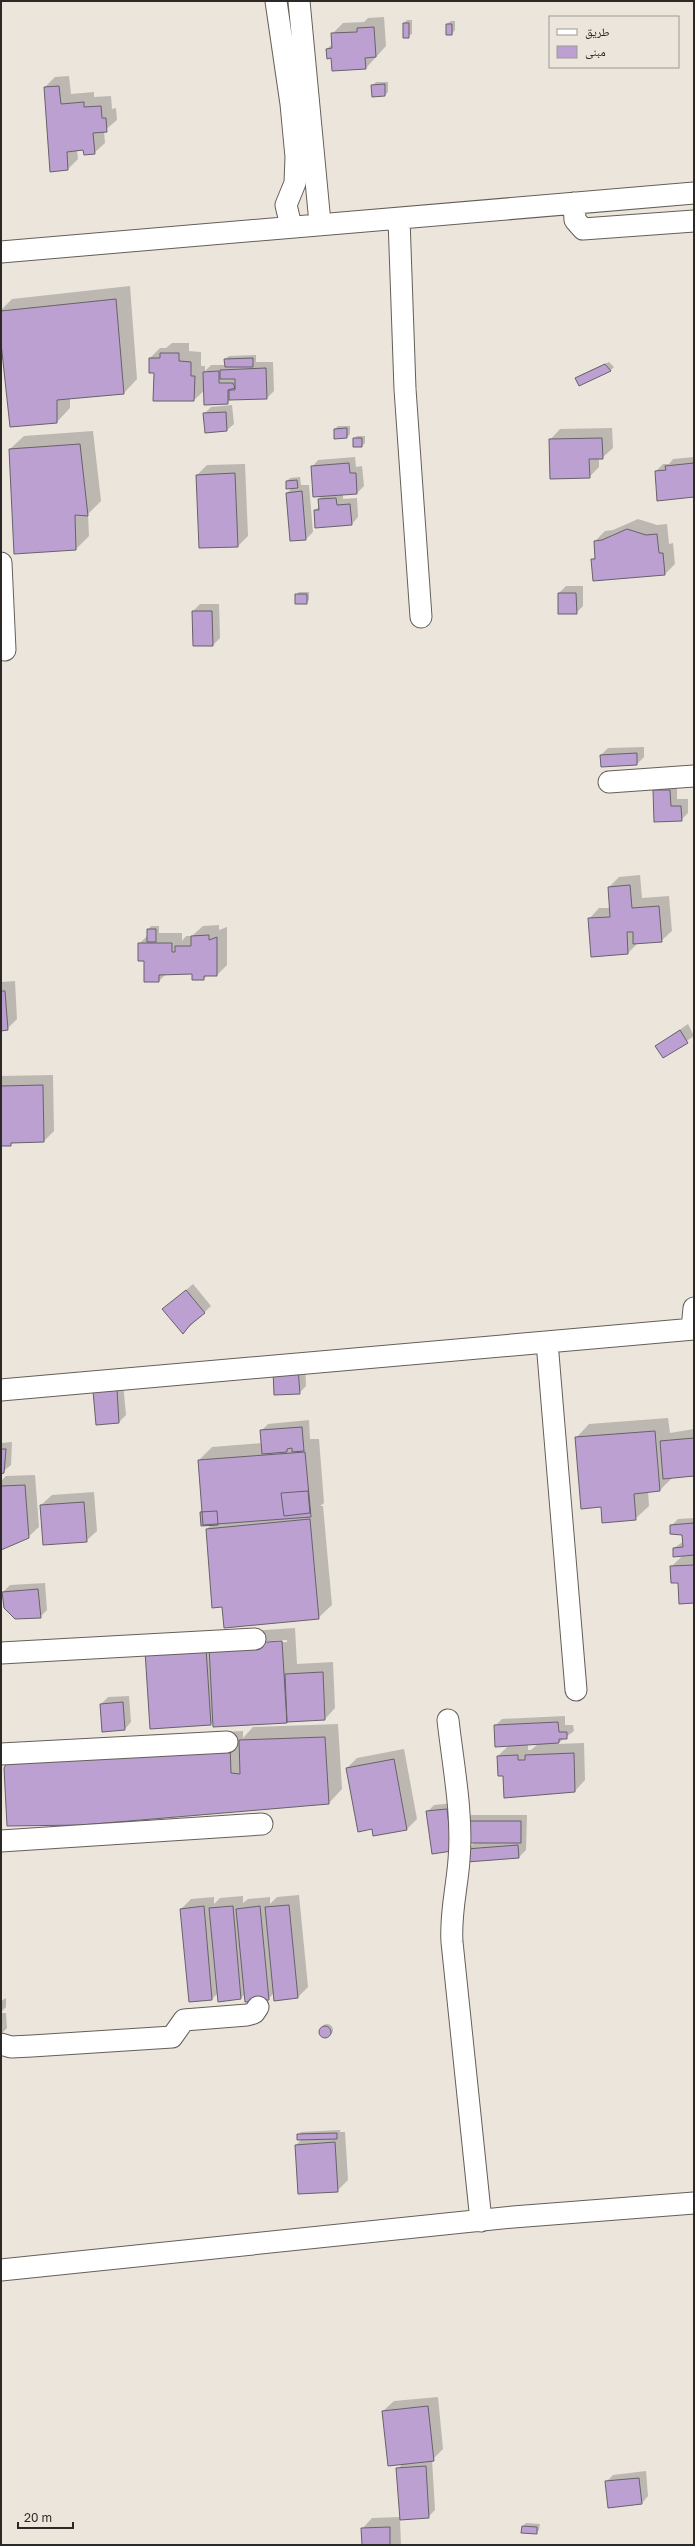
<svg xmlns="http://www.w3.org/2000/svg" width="695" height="2546" viewBox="0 0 695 2546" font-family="'Golos Text','Noto Naskh Arabic',sans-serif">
<rect width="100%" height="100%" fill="#ebe5dc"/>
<!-- shadow -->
<path fill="#0003" fill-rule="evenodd" d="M384 17 386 46 366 68 332 57 327 49 333 43 332 34 343 23 364 22 368 18Z
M407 20H412V34L404 37V23Z
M451 21H455V30L452 34 447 24Z
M69 76 71 94 94 92V97L111 96 112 109 116 108 117 120 104 131 105 143 94 153 84 149 77 150 78 159 68 169 45 87 55 77Z
M376 82H388V92L385 95 372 86Z
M130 286 137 379 124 393 70 398V408L57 422 1 333V310L12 299Z
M172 343H189V351L201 352V366H205V371L211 365H225V359L229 356 256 355V362H273L274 391 267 398 231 399 227 403 205 390 194 400 155 372 150 358 160 348H166Z
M609 362 614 367 611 370 579 385 576 378 580 375Z
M232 405 234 424 227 430 204 414 211 407Z
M338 426H350V434L347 437 335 429Z
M612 428 613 448 602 458H599V467L589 477 550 440 560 429Z
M93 431 101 501 88 514 89 536 76 549 10 449 24 436Z
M357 436H365V443L362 446 354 439Z
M355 457 356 467 362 466 364 486 357 493 343 494V499L357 498 358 517 352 524 315 510 320 506 319 499 323 495 312 467 318 460Z
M694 457V496L656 471 663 464H669L673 459Z
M245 464 248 536 238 546 197 475 207 465Z
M300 477 301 485H309L313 532 306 539 287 493 292 488 287 481 290 478Z
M638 519 657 525 667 524 669 544 673 543 675 564 665 574 594 580 592 560 596 556 595 541 605 531 613 530Z
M566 586H583V606L576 613 559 593Z
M299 592H309V600L306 603 296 595Z
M200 604H219L220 638 213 645 193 611Z
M644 747V757L637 764 601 755 608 748Z
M677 783V799H688V813L681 820 654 791 660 784Z
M640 875 642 898 669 896 672 931 661 941 638 943 628 953 589 919 599 908H610L609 887 619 877Z
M219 925V930L227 927V965L217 975H207L204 979 193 973 166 974 159 981 145 960 139 944 148 935V930L151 926H159V933H182V941L186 936H192L203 926Z
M15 981 17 1019 7 1029 1 1030V982Z
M688 1024 694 1036 663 1057 656 1046Z
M53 1075 54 1131 44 1141 1 1144V1076Z
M193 1284 211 1306 183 1333 164 1309Z
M305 1362 306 1386 299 1393 274 1370Z
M123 1383 126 1415 119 1422 94 1391Z
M668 1418 670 1433 694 1429V1475L673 1477 660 1490 648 1491 649 1506 635 1519 576 1438 589 1424Z
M309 1420 310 1439H319L324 1503 320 1506H323L332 1605 318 1618 223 1606 207 1529 212 1524 199 1460 212 1447 262 1443 261 1431 268 1424Z
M12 1442 11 1465 1 1473V1443Z
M35 1475 39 1527 28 1537 1 1549V1481L6 1476Z
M94 1492 97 1531 86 1541 41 1505 52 1495Z
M694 1518V1602L671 1567 683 1555 674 1548 684 1541 683 1534 671 1526 678 1519Z
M45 1583 47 1610 40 1617 3 1592 10 1585Z
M295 1628 297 1664 333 1662 335 1708 325 1719 286 1722 214 1721 210 1724 146 1652 223 1633ZM287 1640V1642L222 1646V1644Z
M129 1696 131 1722 125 1729 101 1704 108 1697Z
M565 1716V1725H573L574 1731 557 1744 584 1743 585 1780 575 1791 504 1775 498 1756 509 1745 495 1726 502 1719ZM528 1744H538L531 1750H528Z
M338 1724 342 1789 329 1803 82 1824 146 1735 243 1731V1738L253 1727Z
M404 1749 417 1819 407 1829 372 1828 347 1768 357 1758Z
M454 1803 459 1843 427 1812 434 1805Z
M471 1815H527L526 1850 519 1857 467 1850 475 1842 464 1822Z
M299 1895 308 1987 297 1998 274 1993 268 1999 245 1994 241 1998 218 1993 212 1999 190 2001 181 1909 191 1899 214 1897V1904L220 1898 243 1896V1903L248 1899 270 1897V1904L277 1897Z
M6 1998V2007L1 2012V2001Z
M1 2013H6L7 2028 1 2034Z
M321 2030a6 6 0 1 1 12 0a6 6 0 1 1-12 0Z
M340 2130V2132H345L348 2180 337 2191 296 2145 302 2139 298 2135 301 2132Z
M438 2397 443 2449 432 2460 435 2510 428 2517 400 2519 401 2545H363L362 2529 372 2518 401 2517 398 2469 403 2463 383 2411 394 2401Z
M646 2471 648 2496 642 2503 606 2482 613 2475Z
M526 2523 540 2524 539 2530 536 2533 522 2532 523 2526Z"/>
<!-- building -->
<path fill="#bca0d2" stroke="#66626a" d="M403 23H409V38H403Z
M446 24H452V35H446Z
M374 27 376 57 365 58 366 69 332 71 331 58 327 59 326 49 332 48 331 33 357 32V28Z
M385 84V96L372 97 371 85Z
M59 86 61 104 84 102V107L101 106 102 118H106L107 132 93 133 95 154 84 155 83 150 67 152 68 170 50 172 44 87Z
M116 299 124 394 57 400V423L10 427 1 343V311Z
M160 353H179V361L191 362V376H195L194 401H153L154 373H149V358H160Z
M253 358V367H225L224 359Z
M605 364 611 371 579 386 575 378Z
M266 368 267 399 229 400V390H235V379H220V370Z
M219 371V383H233L235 388 228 390V404L204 405 203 372Z
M226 412 227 431 205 433 203 413Z
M347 428V438L334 439V429Z
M353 438H362V447H353Z
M602 438 603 459H589L590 478 550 479 549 439Z
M80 444 88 516 75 515 76 550 14 554 9 449Z
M349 463 350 473H356L357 494 313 497 311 466Z
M694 463V497L657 501 655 471 666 470 665 466Z
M235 473 238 547 199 548 196 475Z
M297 480 298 488 286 489V481Z
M302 491 306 540 290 541 286 493Z
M336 498 337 505 350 504 352 525 315 528 314 510H319L318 499Z
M627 529 646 535 657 534 659 553H663L665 575 593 581 591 559H595L594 541 602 540Z
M558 593H576L577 614H558Z
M295 594H307V604H295Z
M192 611H212L213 646H193Z
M637 753V765L601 767 600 755Z
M653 790H670L671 806H681L682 821 654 822Z
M630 885 632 908 659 906 662 942 633 944V932H627L628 954 591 957 588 918 610 917 608 887Z
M147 929H156V942H147Z
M209 935V940L217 937V976H204V980H192V974L159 975V982H144V961H138V943H172V952H175V946H191V936Z
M1 991H5L8 1030 1 1031Z
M680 1030 688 1043 663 1058 655 1046Z
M43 1085 44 1142 11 1143V1146H1V1086Z
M186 1290 205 1313 190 1325 183 1334 162 1309Z
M298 1368 300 1394 274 1395 273 1370Z
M117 1389 119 1423 96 1425 93 1391Z
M302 1427 304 1451 292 1452V1448L287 1449V1452L262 1454 260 1430Z
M655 1431 660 1491 634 1494 636 1520 602 1523 601 1507 581 1509 575 1437Z
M694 1438V1476L663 1479 660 1441Z
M1 1449H6L4 1473 1 1474Z
M305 1452 311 1517 203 1525 198 1460Z
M25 1485 29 1538 1 1550V1486Z
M308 1491 310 1513 284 1516 281 1493Z
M84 1502 87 1542 43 1545 40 1505Z
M217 1511 218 1525 201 1526 200 1512Z
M310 1519 319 1619 224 1628 222 1607 212 1608 206 1529Z
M694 1523V1555L673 1557V1548L683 1547 682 1535 670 1534V1525Z
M694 1565V1603L679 1604 678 1583H671L670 1566Z
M38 1589 41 1618 15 1619 4 1608 2 1592Z
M282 1641 287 1723 213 1727 209 1646Z
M206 1648 211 1725 150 1729 145 1651Z
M323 1672 325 1720 287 1722 285 1674Z
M123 1702 125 1730 102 1732 100 1704Z
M558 1722 559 1732H567V1739H559V1743L495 1747 494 1725Z
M325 1737 329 1804 82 1825 7 1826 4 1768 10 1757 230 1744 231 1773 240 1774 239 1740Z
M574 1753 575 1792 504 1798 503 1776H498L497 1756 518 1755V1760H525V1755Z
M394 1759 407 1830 373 1836 372 1829 358 1832 346 1768Z
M447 1809 452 1851 432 1854 426 1811Z
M463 1821H521V1843H468Z
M518 1845 519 1858 467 1862 466 1849Z
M289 1905 298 1998 274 2001 265 1907Z
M204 1906 212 2000 189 2002 180 1909Z
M233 1906 241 1999 218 2002 209 1908Z
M260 1906 269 2000 245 2002 236 1909Z
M319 2032a6 6 0 1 1 12 0a6 6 0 1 1-12 0Z
M337 2133V2139L297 2140V2134Z
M335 2142 338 2192 298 2194 295 2145Z
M428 2406 434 2461 388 2466 382 2411Z
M426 2466 429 2518 400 2520 396 2468Z
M639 2478 642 2504 608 2508 605 2481Z
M522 2526 537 2527V2534L521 2533Z
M390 2527V2545H362L361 2528Z"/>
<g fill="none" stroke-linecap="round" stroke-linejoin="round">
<defs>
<path id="minor" d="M276 1 291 104 296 157 295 183 286 205 291 226
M299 1 320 223
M574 203 575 220 583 229 694 221
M399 219 405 389 421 617
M1 252C232 232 463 213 694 193
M1 563 5 650
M609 782 694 776
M692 1329 694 1308
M547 1342 576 1690
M1 1390 694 1329
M1 1653 255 1639
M448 1720C453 1765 463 1814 459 1860 457 1888 450 1914 452 1942L481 2221
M1 1754 227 1742
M1 1841 262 1824
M1 2044 11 2047 32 2046 172 2037 184 2020 247 2015 254 2013 258 2007
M1 2270 513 2217 694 2203"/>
</defs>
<!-- minor casing -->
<use href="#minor" stroke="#655f58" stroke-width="23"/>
<!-- minor -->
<use href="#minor" stroke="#fff" stroke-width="21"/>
</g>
<!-- border -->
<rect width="695" height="2546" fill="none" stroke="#2b2825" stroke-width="4"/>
<!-- legend -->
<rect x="549" y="16" width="130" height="52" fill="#ebe5dc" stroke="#9e9993"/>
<rect x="557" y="29" width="20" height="6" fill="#ffffff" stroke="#9e9993"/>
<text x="585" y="36" font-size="12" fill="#2b2825">طريق</text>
<rect x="557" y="46" width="20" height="12" fill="#bca0d2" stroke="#9e9993"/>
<text x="585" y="56" font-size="12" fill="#2b2825">مبنى</text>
<!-- scale -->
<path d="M18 2522v6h55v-6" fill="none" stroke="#2b2825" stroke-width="2"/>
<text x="24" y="2522" font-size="12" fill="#2b2825" stroke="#ebe5dc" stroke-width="3" paint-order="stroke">20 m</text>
</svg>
